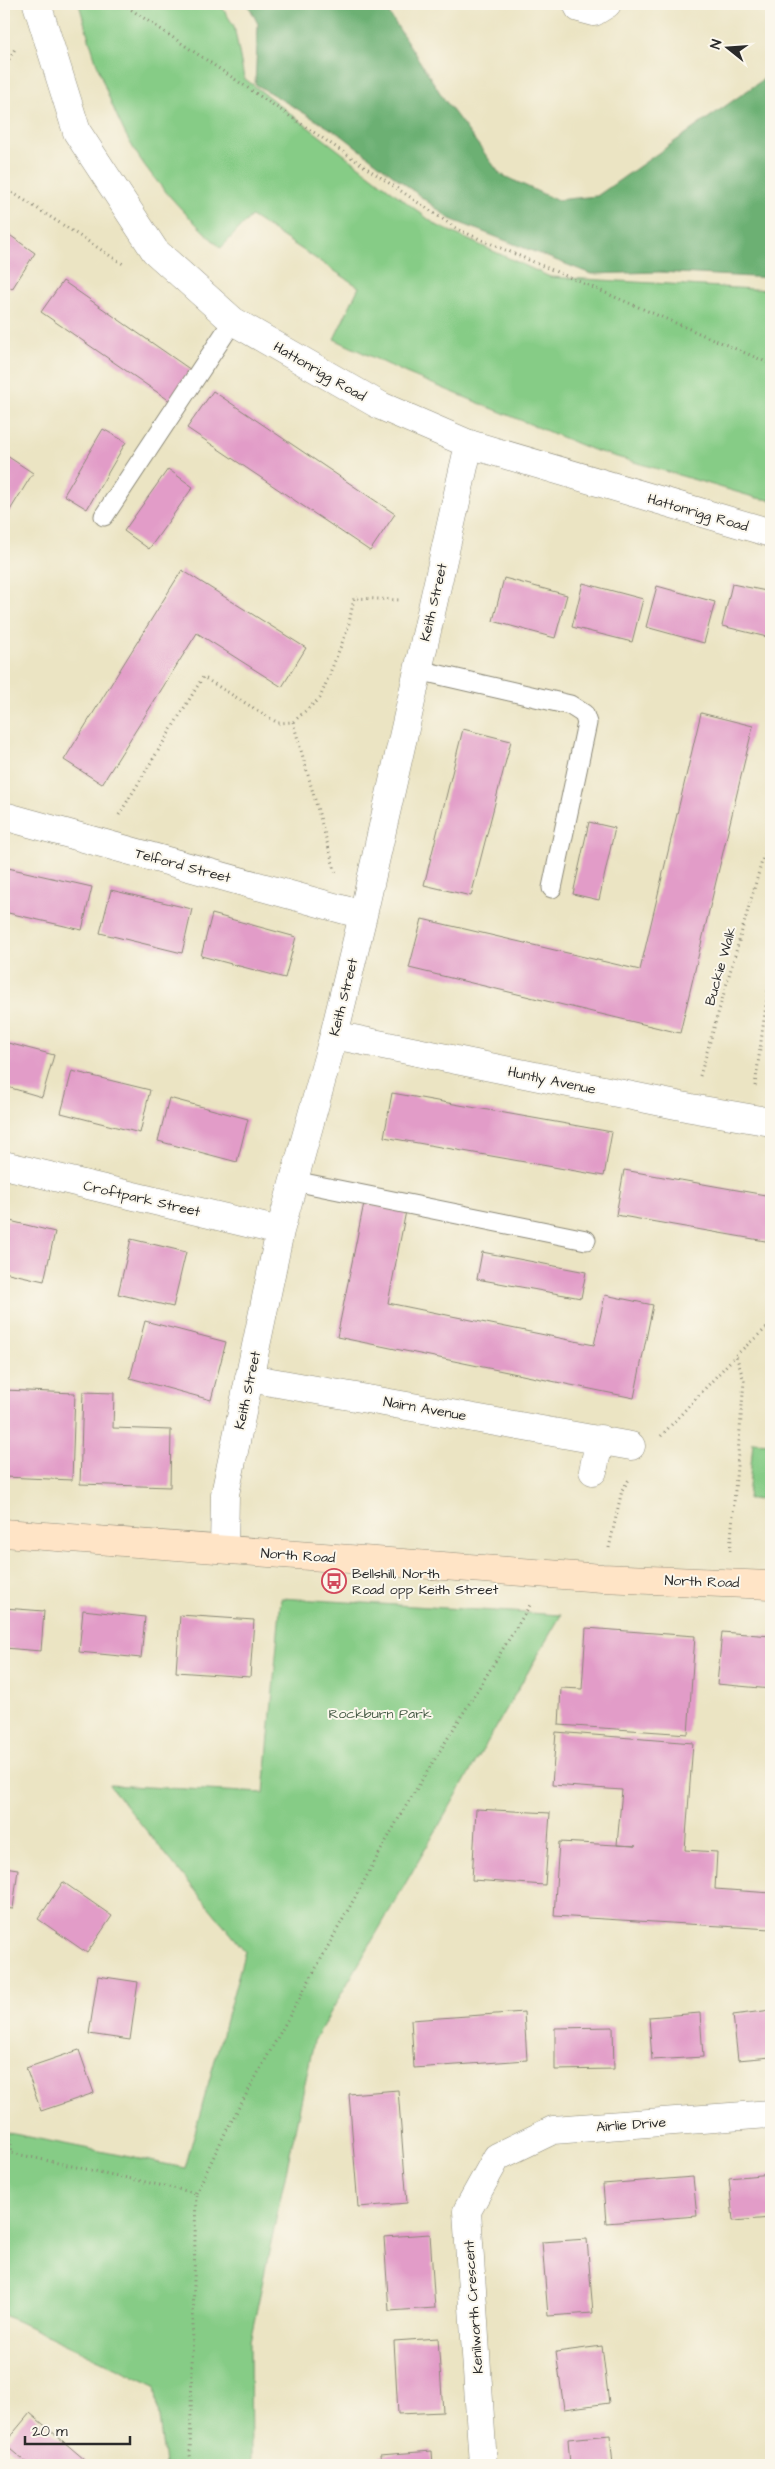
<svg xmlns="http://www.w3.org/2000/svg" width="775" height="2469" viewBox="0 0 775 2469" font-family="'Architects Daughter',sans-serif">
<rect width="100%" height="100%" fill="#fbf7ec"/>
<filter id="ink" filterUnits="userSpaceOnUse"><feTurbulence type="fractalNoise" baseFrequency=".02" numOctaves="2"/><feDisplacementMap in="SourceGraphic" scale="10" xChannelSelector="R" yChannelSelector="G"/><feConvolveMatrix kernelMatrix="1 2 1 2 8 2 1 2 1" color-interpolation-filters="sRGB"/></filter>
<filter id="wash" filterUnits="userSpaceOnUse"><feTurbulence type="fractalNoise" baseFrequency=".0096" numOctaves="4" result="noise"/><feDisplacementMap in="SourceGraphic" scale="20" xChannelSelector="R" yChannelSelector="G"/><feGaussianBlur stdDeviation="1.12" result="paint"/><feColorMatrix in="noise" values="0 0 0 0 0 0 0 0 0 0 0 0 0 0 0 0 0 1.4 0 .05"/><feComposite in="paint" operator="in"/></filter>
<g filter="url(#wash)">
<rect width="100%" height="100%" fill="#ebe4c3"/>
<!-- green -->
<path fill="#86cc86" stroke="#587c58" d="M79 4H220L234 26 244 78 436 225 550 277 771 290V500L757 498 593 450 406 373 334 339 359 287 251 216 221 248C192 221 156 185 135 151 109 109 92 50 79 4Z
M753 1442 771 1443V1500L748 1499Z
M281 1598 561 1615 314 2041 250 2341 251 2465H165L155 2386 4 2315V2132L185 2168 245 1951 109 1785 264 1793Z"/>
<!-- forest -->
<path fill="#6cb073" stroke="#4c6e4f" d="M248 4H383L444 99 500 174 556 200 597 196 771 74V278L659 272 591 274 450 219 341 135 255 84 258 24Z"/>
<g id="blocks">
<!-- building -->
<path fill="#e29cc8" d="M4 231 35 253 12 289 4 283Z
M63 281 191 370 170 401 41 312Z
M213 391 395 514 370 551 187 428Z
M103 429 126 442 87 509 64 495Z
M4 454 33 473 4 520Z
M168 469 193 487 149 549 124 531Z
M182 570 306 648 282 687 197 633 102 784 64 760Z
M504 578 567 595 555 638 493 621Z
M583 583 643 599 632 642 572 627Z
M732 584 771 592V638L722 626Z
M657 586 715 602 704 643 646 627Z
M701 713 753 726 680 1033 409 968 422 919 640 970Z
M463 729 511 741 471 896 424 885Z
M589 822 615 828 599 900 573 894Z
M8 868 92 887 82 930 4 912V888Z
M111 890 192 909 182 953 100 933Z
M212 914 296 937 285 978 201 956Z
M4 1042 54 1055 42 1097 4 1086Z
M72 1071 150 1090 140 1133 61 1113Z
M392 1093 612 1132 604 1176 384 1137Z
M169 1098 248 1119 237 1162 158 1141Z
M624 1170 771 1196V1242L616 1215Z
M364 1203 406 1211 388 1303 594 1345 605 1295 653 1305 634 1398 337 1337Z
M6 1220 55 1232 44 1281 4 1272Z
M131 1239 186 1252 173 1307 118 1294Z
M482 1252 586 1272 581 1298 477 1279Z
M145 1321 226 1342 211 1400 130 1378Z
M4 1390 75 1393 72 1480 4 1477Z
M83 1392 114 1393 113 1428 171 1430 170 1487 80 1484Z
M4 1608 44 1611 41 1651 4 1648Z
M83 1610 145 1617 141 1658 79 1652Z
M180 1615 254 1620 250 1677 176 1672Z
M586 1628 695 1636 688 1734 559 1725 561 1688 582 1689Z
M722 1632 771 1636V1689L717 1684Z
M556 1732 693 1743 685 1850 717 1852 715 1889 771 1893V1929L554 1916 559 1842 636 1846 617 1845 622 1790 552 1785Z
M476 1809 550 1813 545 1885 472 1880Z
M4 1867 18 1869 13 1909 4 1908Z
M63 1882 112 1916 87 1953 38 1919Z
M98 1976 138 1982 130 2040 89 2034Z
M771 2010V2057L738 2060 733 2015Z
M524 2012 527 2060 414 2068 411 2020Z
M700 2013 703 2057 652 2060 649 2017Z
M613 2027 614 2069 555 2070V2028Z
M79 2050 94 2093 41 2111 26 2068Z
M398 2090 407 2203 358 2207 349 2094Z
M771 2174V2218L733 2221 729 2178Z
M693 2177 697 2216 606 2223 603 2184Z
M430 2234 435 2308 389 2311 384 2237Z
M587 2239 593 2313 548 2316 542 2242Z
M438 2338 443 2412 398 2414 394 2341Z
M602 2346 609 2403 564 2409 556 2352Z
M30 2413 91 2465H29L4 2444Z
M610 2435 613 2465H570L568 2439Z
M432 2451 433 2465H381L380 2455Z"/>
</g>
</g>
<g filter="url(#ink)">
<use href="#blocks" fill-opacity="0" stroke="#8b8877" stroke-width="1"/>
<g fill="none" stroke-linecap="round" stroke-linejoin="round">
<defs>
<path id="service" d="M104 516 233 321
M418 670 570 705 584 714 587 723 552 888
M294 1181 586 1240"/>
<path id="minor" d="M577 4 579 8 594 12 607 4
M4 816 363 915
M334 1035 691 1108 771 1122
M4 1165 280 1231
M249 1378 631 1446
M593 1471 600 1439
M224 1549 225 1494 280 1231 334 1035 363 915 469 444
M483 2465 467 2211 497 2157 553 2130 771 2114"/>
<path id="tertiary" d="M37 4 77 132 155 251 233 321 381 406 469 444 771 533"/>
<path id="secondary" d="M4 1533 602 1578 771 1585"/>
</defs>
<!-- service casing -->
<use href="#service" stroke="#8b8877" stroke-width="21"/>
<!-- minor casing -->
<use href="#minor" stroke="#8b8877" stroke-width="29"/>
<!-- tertiary casing -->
<use href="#tertiary" stroke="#8b8877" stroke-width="29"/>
<!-- secondary casing -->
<use href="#secondary" stroke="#8b8877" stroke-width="29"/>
<!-- path -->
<path stroke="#8b8877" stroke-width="3" stroke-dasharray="1 4" stroke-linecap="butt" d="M123 4 459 230 771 364
M4 68 16 47
M4 187 123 264
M293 722 336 874
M119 815 203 677 278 723 293 722 320 698 348 628 354 598 401 600
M700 1076 771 830
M755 1086 771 968
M661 1436 736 1355 771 1324
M609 1548 622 1490 630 1478
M730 1551 744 1381 736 1355
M4 2074 12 2153 196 2193 190 2455 192 2465
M196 2193 226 2131 401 1814 530 1605"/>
<!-- service -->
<use href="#service" stroke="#fff" stroke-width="19"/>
<!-- minor -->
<use href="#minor" stroke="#fff" stroke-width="28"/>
<!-- tertiary -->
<use href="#tertiary" stroke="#fff" stroke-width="28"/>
<!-- secondary -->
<use href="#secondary" stroke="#ffe4c6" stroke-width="28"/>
</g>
</g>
<!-- icons -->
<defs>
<symbol id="bus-ring" viewBox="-11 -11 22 22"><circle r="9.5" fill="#fbf7ec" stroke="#d1495b" stroke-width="1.5"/><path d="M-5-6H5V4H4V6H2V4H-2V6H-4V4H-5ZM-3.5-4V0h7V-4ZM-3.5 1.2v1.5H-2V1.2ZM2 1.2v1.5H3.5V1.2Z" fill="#d1495b"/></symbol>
</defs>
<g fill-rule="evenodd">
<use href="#bus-ring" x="320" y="1567" width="28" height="28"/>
</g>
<g text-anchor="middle" stroke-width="4" stroke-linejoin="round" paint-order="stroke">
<!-- street labels -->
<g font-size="14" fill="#2b2b2b" stroke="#fbf7ec">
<text transform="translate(320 371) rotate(30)" y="5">Hattonrigg Road</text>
<text transform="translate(698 512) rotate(16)" y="5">Hattonrigg Road</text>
<text transform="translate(433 602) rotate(-77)" y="5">Keith Street</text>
<text transform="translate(183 865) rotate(15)" y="5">Telford Street</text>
<text transform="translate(720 966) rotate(-74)" y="5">Buckie Walk</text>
<text transform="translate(343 997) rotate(-76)" y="5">Keith Street</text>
<text transform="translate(552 1080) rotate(12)" y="5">Huntly Avenue</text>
<text transform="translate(142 1198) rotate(13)" y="5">Croftpark Street</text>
<text transform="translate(247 1390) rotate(-78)" y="5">Keith Street</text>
<text transform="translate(425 1408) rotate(10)" y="5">Nairn Avenue</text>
<text transform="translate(298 1555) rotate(4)" y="5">North Road</text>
<text transform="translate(702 1581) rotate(2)" y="5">North Road</text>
<text transform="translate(631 2124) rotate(-4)" y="5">Airlie Drive</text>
<text transform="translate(473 2307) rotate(-94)" y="5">Kenilworth Crescent</text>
</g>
<!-- poi labels -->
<g font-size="14" fill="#2b2b2b" stroke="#fbf7ec" text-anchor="start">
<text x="352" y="1578">Bellshill, North<tspan x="352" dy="16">Road opp Keith Street</tspan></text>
</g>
<!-- park labels -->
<g font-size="14" fill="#465b46" stroke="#fbf7ec">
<text x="380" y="1718">Rockburn Park</text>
</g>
</g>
<!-- margin -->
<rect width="775" height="2469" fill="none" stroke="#fbf7ec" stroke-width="20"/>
<!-- north arrow -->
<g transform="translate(728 48) rotate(287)" stroke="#fbf7ec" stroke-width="4" paint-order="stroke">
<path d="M0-4L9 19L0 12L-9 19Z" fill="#2b2b2b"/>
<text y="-8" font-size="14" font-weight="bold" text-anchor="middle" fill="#2b2b2b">N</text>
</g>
<!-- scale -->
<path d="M25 2436v8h105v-8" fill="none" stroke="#2b2b2b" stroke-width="2.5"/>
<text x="32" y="2436" font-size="15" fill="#2b2b2b" stroke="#fbf7ec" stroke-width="4" paint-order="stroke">20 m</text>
</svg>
